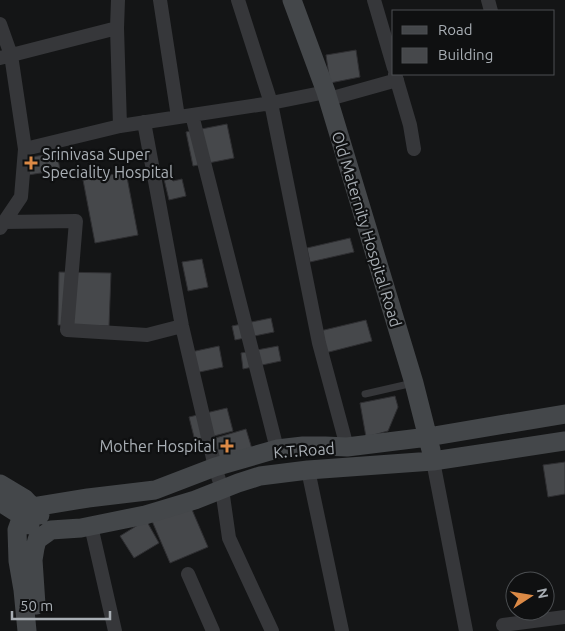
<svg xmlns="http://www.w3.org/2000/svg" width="565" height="631" viewBox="0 0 565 631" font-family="Ubuntu,sans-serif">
<rect width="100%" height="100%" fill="#141516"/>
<!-- building -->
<path fill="#46484b" stroke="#2f2f32" d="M356 50 360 77 330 83 326 55Z
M227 124 234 158 193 166 186 132Z
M57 153 60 170 28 175 25 158Z
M171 169 173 181 182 179 186 196 169 200 162 171Z
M126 172 138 235 95 243 83 180Z
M350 238 354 252 310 262 307 248Z
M202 259 208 287 188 291 182 262Z
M59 272 111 273 109 326 58 325Z
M271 318 274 332 235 340 232 326Z
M366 320 372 341 325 353 320 331Z
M219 346 223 367 195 373 191 352Z
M278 346 281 361 243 369 241 353Z
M395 396 398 407 388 431 366 437 360 403Z
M227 408 233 431 195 441 189 417Z
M246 429 252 449 217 459 212 439Z
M565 462V494L548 497 543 465Z
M190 505 208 547 170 563 152 521Z
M146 520 159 543 134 558 120 536Z"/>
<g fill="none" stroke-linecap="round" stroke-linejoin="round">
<!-- lane -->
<path stroke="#36373a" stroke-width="7" d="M365 394 413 383"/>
<!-- street -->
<path stroke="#36373a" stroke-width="14" d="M118 0 117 28 120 126
M160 0 178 117
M238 0 271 103 319 343 347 447
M374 0 394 68
M488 0 491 11
M0 24 11 55 25 149
M0 58 117 28
M395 74 410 125 414 149
M329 99 397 80
M192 115 277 449
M144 122 182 326 215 467 222 489 229 538 272 631
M4 222 76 221 67 330 147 335 182 326
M0 228 21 197 25 149 120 126 271 103 326 92
M433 461 466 631
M308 470 342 631
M91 526 115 631
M188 574 213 631
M503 625 565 617"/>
<!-- secondary -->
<path stroke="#44474a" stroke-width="19" d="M292 0 326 92 414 383 431 450
M0 484 25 499 40 515
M0 502 22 516 30 525
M36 605 33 560 35 548 37 540 51 530 81 528 145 515 195 500 238 483 260 476 308 470 433 461 565 441
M27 631 23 590 18 561 17 530 22 516 33 507 88 498 155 490 215 467 277 449 303 446H325L347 447 428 437 565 414"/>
</g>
<!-- markers -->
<g fill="#dc8a46" stroke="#0f1011" stroke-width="2">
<path d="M28.5 155.5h5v5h5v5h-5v5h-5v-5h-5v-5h5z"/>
<path d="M224.5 438.5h5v5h5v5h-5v5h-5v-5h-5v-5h5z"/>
</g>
<g text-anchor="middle" stroke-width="4.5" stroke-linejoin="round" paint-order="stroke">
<!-- poi labels -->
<g font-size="16" fill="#a8aeb4" stroke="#0f1011" text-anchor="start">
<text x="42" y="160">Srinivasa Super<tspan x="42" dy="18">Speciality Hospital</tspan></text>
<text x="216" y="452" text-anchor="end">Mother Hospital</text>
</g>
<!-- street labels -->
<g font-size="16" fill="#a8aeb4" stroke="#0f1011">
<text transform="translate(367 229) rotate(73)" y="6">Old Maternity Hospital Road</text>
<text transform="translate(304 450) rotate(-4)" y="6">K.T.Road</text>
</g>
</g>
<!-- legend -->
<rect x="392" y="10" width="162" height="65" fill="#0f1011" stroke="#4c4f52"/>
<rect x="402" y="26" width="25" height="8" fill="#44474a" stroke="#4c4f52"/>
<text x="438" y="35" font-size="15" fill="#a8aeb4">Road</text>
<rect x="402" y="48" width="25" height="15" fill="#46484b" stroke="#4c4f52"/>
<text x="438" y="60" font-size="15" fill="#a8aeb4">Building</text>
<!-- north arrow -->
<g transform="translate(530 596) rotate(78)"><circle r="24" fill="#0f1011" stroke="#4c4f52"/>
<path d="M0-4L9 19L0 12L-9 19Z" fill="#dc8a46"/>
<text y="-8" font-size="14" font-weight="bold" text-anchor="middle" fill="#a8aeb4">N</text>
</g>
<!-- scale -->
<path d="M12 611v8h98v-8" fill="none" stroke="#a8aeb4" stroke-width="2.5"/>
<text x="20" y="611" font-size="15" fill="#a8aeb4" stroke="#0f1011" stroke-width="4" paint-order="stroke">50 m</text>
</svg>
